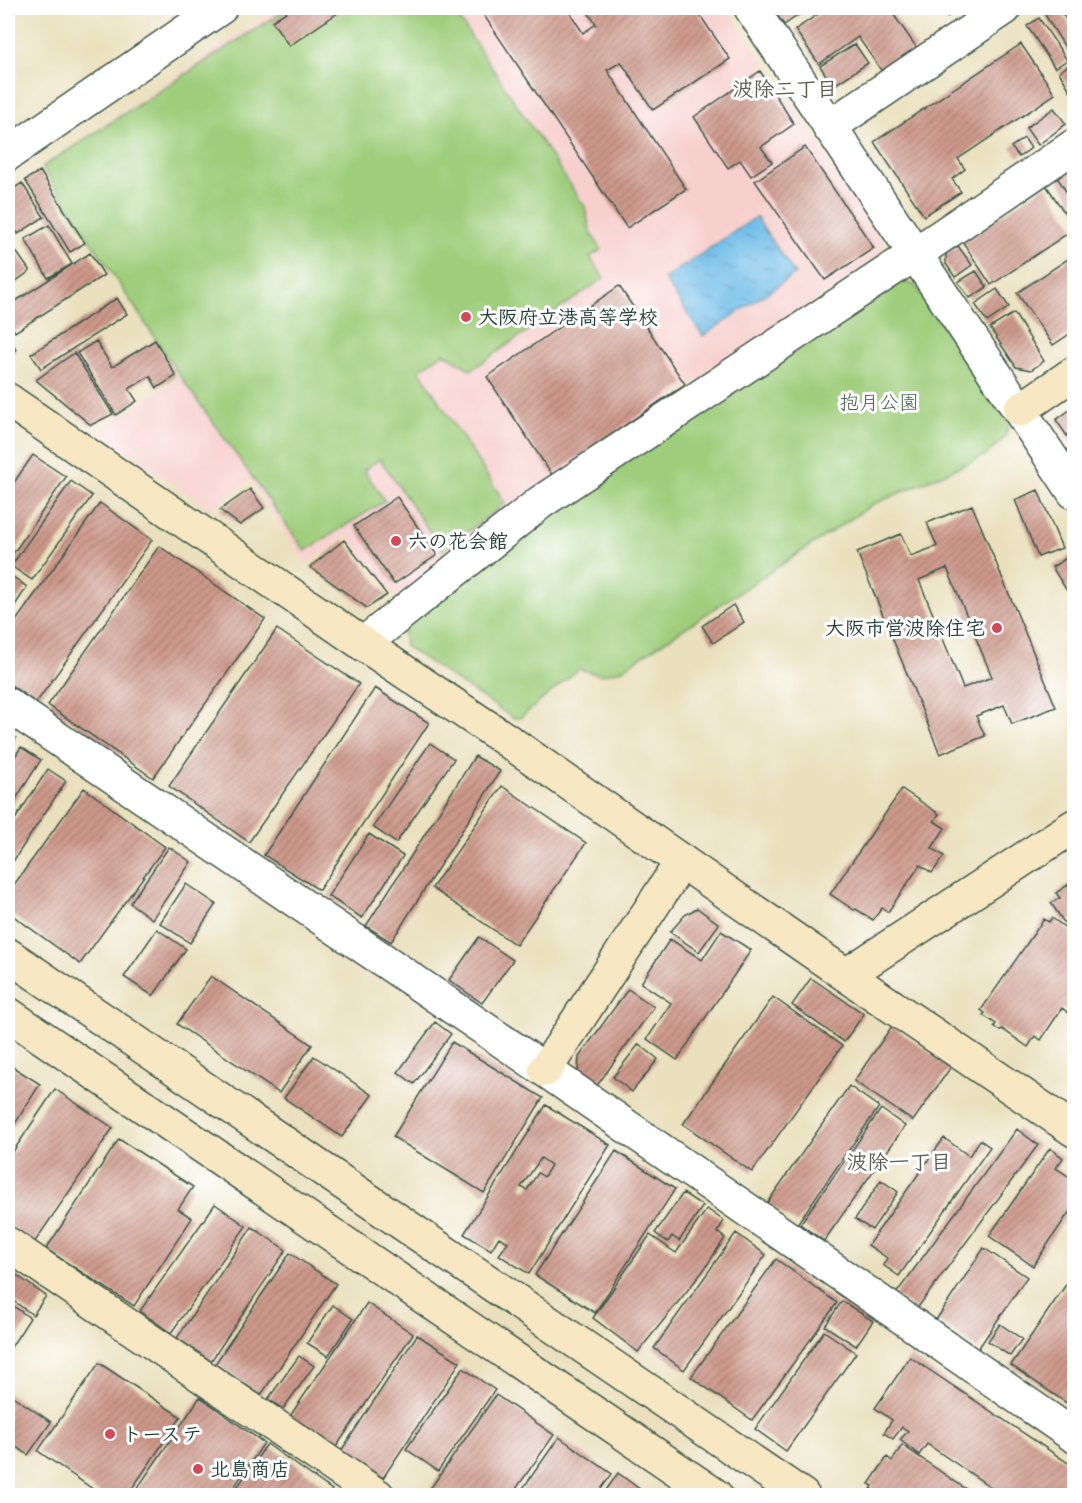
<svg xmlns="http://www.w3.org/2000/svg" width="1082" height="1503" viewBox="0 0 1082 1503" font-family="Mynerve,'Klee One',sans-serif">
<defs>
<pattern id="water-ripples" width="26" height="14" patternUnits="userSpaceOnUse" patternTransform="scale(1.5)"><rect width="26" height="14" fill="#6ebce8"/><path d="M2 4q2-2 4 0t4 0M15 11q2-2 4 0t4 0" fill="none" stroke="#5a9abd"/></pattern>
<pattern id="building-hatch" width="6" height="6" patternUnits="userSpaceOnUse" patternTransform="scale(1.5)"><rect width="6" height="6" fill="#ce998b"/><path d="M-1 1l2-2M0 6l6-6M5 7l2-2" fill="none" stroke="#a77e72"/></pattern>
</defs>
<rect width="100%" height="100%" fill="#fff"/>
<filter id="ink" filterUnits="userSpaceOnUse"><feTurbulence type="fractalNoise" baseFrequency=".0167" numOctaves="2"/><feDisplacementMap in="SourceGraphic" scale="12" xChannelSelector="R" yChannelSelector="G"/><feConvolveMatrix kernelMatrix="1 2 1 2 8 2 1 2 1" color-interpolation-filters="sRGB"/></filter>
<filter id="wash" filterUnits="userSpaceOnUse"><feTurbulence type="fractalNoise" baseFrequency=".008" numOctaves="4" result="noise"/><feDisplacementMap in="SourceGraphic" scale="24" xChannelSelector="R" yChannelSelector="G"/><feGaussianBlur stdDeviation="1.35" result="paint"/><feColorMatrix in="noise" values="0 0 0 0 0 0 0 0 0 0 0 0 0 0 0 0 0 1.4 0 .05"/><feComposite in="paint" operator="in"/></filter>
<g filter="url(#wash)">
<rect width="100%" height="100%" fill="#eae0bd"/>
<!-- built -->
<path fill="#f7d0ce" d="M278 8H726L884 240 880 257 534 491 396 599 347 536 305 564 250 480 210 509 98 433 180 376 42 167Z"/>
<!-- park -->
<path fill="#9fcd7b" stroke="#5f8558" stroke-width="1.5" d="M288 8H452L585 207 590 230 601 250 590 257 604 278 471 370 444 353 419 370 505 503 443 551 380 459 364 470 385 501 305 551 180 376 42 167Z
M898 281 915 285 1009 424 1005 437 986 455 872 505 621 670 600 675 579 669 520 718H513L405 646 403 628 546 511Z"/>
<!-- water -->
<path fill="url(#water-ripples)" stroke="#467c8e" stroke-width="1.5" d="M756 217 795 274 703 336 664 279Z"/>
<g id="blocks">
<!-- building -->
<path fill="url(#building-hatch)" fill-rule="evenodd" d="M292 8H345L289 46 272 21Z
M479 8H567L583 33 596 24 585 8H695L730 59 653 110 621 62 607 70 686 189 627 228Z
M772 8H809L784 25Z
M827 8H889L917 48 883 73 858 37 819 64 795 30Z
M941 8H961L947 17Z
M1056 8H1059L1074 32V55L1071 57 1045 15Z
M1066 8H1074V19Z
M1039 18 1067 60 1055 68 1027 26Z
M855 44 868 63 833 86 820 66Z
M1021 44 1055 94 958 159 965 169 952 179 961 192 924 216 874 142Z
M1074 62V97L1059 72Z
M760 71 794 124 761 147 772 162 751 176 740 160 728 168 694 117Z
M1054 108 1066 124 1038 145 1026 128Z
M1024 138 1031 148 1019 157 1011 147Z
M805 147 874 248 825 280 755 181Z
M1074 161V204L1055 174Z
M40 171 85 243 70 252 25 180Z
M22 183 44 217 18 234 8 218V192Z
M1046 185 1074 227V229L991 285 962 241Z
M49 225 72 264 48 278 25 239Z
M8 240 30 271 8 287Z
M958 246 972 265 955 277 946 264V254Z
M90 253 104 275 15 332 8 321V306Z
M1074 255V331L1053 345 1017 293Z
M976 271 987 287 970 298 958 282Z
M619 286 685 384 552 475 487 377Z
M997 289 1009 307 987 322 975 304Z
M117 298 127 314 41 369 31 354Z
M1014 313 1044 361 1031 370 1016 367 990 328Z
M8 335 16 350 8 356Z
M155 340 176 376 157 388 150 376 129 389 137 401 116 415 77 353 96 341 112 367Z
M74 353 113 414 91 425 36 380Z
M1074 407V446L1056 420Z
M33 455 66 477 8 561V491Z
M71 481 92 496 32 580 11 566Z
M250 489 264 508 240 525 220 510Z
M1038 490 1062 548 1038 557 1015 500Z
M397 497 437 555 394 584 354 526Z
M100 503 152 540 36 703 8 683V632Z
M972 505 1056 707 1012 724 1004 705 976 716 985 736 940 754 857 552 901 534 911 556 937 546 927 523ZM947 568 992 677 963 688 919 580Z
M344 540 387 595 367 608 310 567Z
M159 546 265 619 153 778 48 705Z
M1073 554 1074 557V586L1067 591 1052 567Z
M9 574 27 587 8 616V576Z
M1074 603V616L1068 606Z
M733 605 744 622 713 643 702 626Z
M277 629 359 684 249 842 169 786Z
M375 688 429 723 319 890 264 855Z
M8 733 16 738 8 750Z
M430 743 454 759 396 843 373 827Z
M21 747 41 760 8 811V767Z
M475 756 500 771 391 942 366 926Z
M48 769 66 781 8 869V830Z
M502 786 586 843 516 945 432 888Z
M84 788 165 847 80 964 8 912V893Z
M902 789 939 814 934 821 945 828 932 848 944 856 932 873 920 865 888 912 882 908 873 920 856 909 854 910 830 894Z
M369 834 403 856 362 918 328 896Z
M169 847 191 862 152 919 130 903Z
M1074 881V918L1065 924 1051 903 1060 898 1056 893Z
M186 884 216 904 190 943 160 923Z
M697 908 719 924 699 952 670 932 685 915Z
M1052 918 1074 934V1017L1062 1008 1041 1040 1035 1036 1028 1047 1002 1029 1000 1031 994 1027 996 1024 983 1015 985 1013 981 1010 1044 919 1049 922Z
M157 929 186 949 153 996 124 977Z
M721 931 751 950 677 1060 647 1039 671 1003 641 983 670 939 702 960Z
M479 937 513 960 482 1003 449 980Z
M211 976 312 1045 279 1093 177 1024Z
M811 978 864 1014 844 1042 792 1005Z
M628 989 654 1007 596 1087 578 1074 579 1057Z
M773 997 842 1046 752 1172 683 1124Z
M435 1022 451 1034 414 1084 398 1072Z
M892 1026 951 1067 913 1121 854 1081Z
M452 1042 543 1098 484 1193 393 1137Z
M639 1044 658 1059 632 1092 613 1077Z
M314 1056 372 1095 342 1137 284 1098Z
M8 1064 40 1084 8 1135Z
M849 1086 879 1107 797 1224 767 1203Z
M55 1089 113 1128 34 1243 8 1225V1159Z
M546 1105 610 1145 529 1274 499 1255 508 1242 499 1237 491 1250 464 1234ZM541 1158 551 1165 544 1177 538 1173 527 1190 521 1187Z
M881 1109 905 1126 824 1241 800 1224Z
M1017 1129 1038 1145 916 1310 895 1295Z
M944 1138 969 1156 980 1140 990 1147 899 1276 883 1265 887 1258 868 1245Z
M119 1139 193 1187 178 1209 192 1218 134 1306 46 1249Z
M1050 1148 1063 1158 1056 1168 1074 1180V1205L1033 1266 989 1236Z
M616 1151 675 1189 595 1313 535 1275Z
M881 1180 898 1192 872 1230 855 1219Z
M683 1193 703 1206 679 1241 672 1236 668 1242 655 1233Z
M215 1204 246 1226 171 1333 140 1311Z
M707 1209 724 1221 717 1232 725 1238 703 1271 638 1352 593 1318 650 1235 676 1253Z
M252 1227 286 1250 211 1361 177 1338Z
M736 1233 766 1255 684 1370 654 1348Z
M984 1248 1027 1277 978 1349 936 1320Z
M290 1253 336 1284 261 1395 215 1364Z
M776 1259 837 1303 752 1420 691 1377Z
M8 1269 46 1296 33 1315 8 1297Z
M1074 1273V1408L1011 1365Z
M842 1301 873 1321 856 1346 825 1326Z
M8 1302 30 1318 8 1352Z
M367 1303 413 1334 336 1447 290 1416Z
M333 1305 353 1319 328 1356 307 1343Z
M1000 1324 1022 1339 1010 1356 988 1341Z
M824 1331 856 1353 786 1451 755 1429Z
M417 1335 460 1362 383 1478 341 1451Z
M299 1356 314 1366 283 1409 268 1399Z
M910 1357 1074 1467V1496H1004L927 1444 919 1455 900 1440 908 1431 902 1427 893 1439 884 1433 892 1420 875 1408Z
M99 1363 181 1417 127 1496H103L38 1451Z
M463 1368 495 1390 438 1471 406 1449Z
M8 1393 51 1422 28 1455 8 1441Z
M496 1395 554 1435 511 1496H425Z
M200 1397 264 1443 228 1496H132Z
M559 1437 612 1474 596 1496H528L521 1491Z
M267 1444 332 1490 328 1496H231Z
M902 1445 976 1496H867L873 1486 869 1484 887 1457 892 1461Z
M618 1473 649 1496H602Z"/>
</g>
</g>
<g filter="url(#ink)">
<use href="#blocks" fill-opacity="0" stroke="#3d5549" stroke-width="1.5"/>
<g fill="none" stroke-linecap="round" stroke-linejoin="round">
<defs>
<path id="street" d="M751 8 1074 492
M829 127 1005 8
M8 154 220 8
M363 644 541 502 915 254 1074 146
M8 705 545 1070 1074 1436"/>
<path id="secondary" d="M8 400 363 644 508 741 846 975 1074 1130
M1020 410 1074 373
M8 955 803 1496
M846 975 1074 826
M8 1014 716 1496
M545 1070 682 861
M8 1244 378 1496"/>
</defs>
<!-- street casing -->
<use href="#street" stroke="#3d5549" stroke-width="36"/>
<!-- secondary casing -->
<use href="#secondary" stroke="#3d5549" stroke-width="36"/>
<!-- street -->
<use href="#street" stroke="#fff" stroke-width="33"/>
<!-- secondary -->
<use href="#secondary" stroke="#f7e8c3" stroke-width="33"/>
</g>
</g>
<!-- markers -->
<g fill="#d1495b" stroke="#fff" stroke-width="2">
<circle cx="466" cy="317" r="6"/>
<circle cx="396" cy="541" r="6"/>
<circle cx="997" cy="628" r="6"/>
<circle cx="110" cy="1434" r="6"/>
<circle cx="198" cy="1469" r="6"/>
</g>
<g text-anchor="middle" stroke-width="6" stroke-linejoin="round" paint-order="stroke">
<!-- poi labels -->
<g font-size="20" font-weight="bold" fill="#1f3d34" stroke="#fff" text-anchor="start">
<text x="478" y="324">大阪府立港高等学校</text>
<text x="408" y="548">六の花会館</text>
<text x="985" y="635" text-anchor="end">大阪市営波除住宅</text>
<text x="122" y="1441">トーステ</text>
<text x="210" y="1476">北島商店</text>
</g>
<!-- park labels -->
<g font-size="20" fill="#3f6146" stroke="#fff">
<text x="879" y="409">抱月公園</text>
</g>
<!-- neighbourhood labels -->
<g font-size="21" font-weight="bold" fill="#5c5d52" stroke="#fff">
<text x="785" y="96">波除二丁目</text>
<text x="899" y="1169">波除一丁目</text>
</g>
</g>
<!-- margin -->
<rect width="1082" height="1503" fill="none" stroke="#fff" stroke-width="30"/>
</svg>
